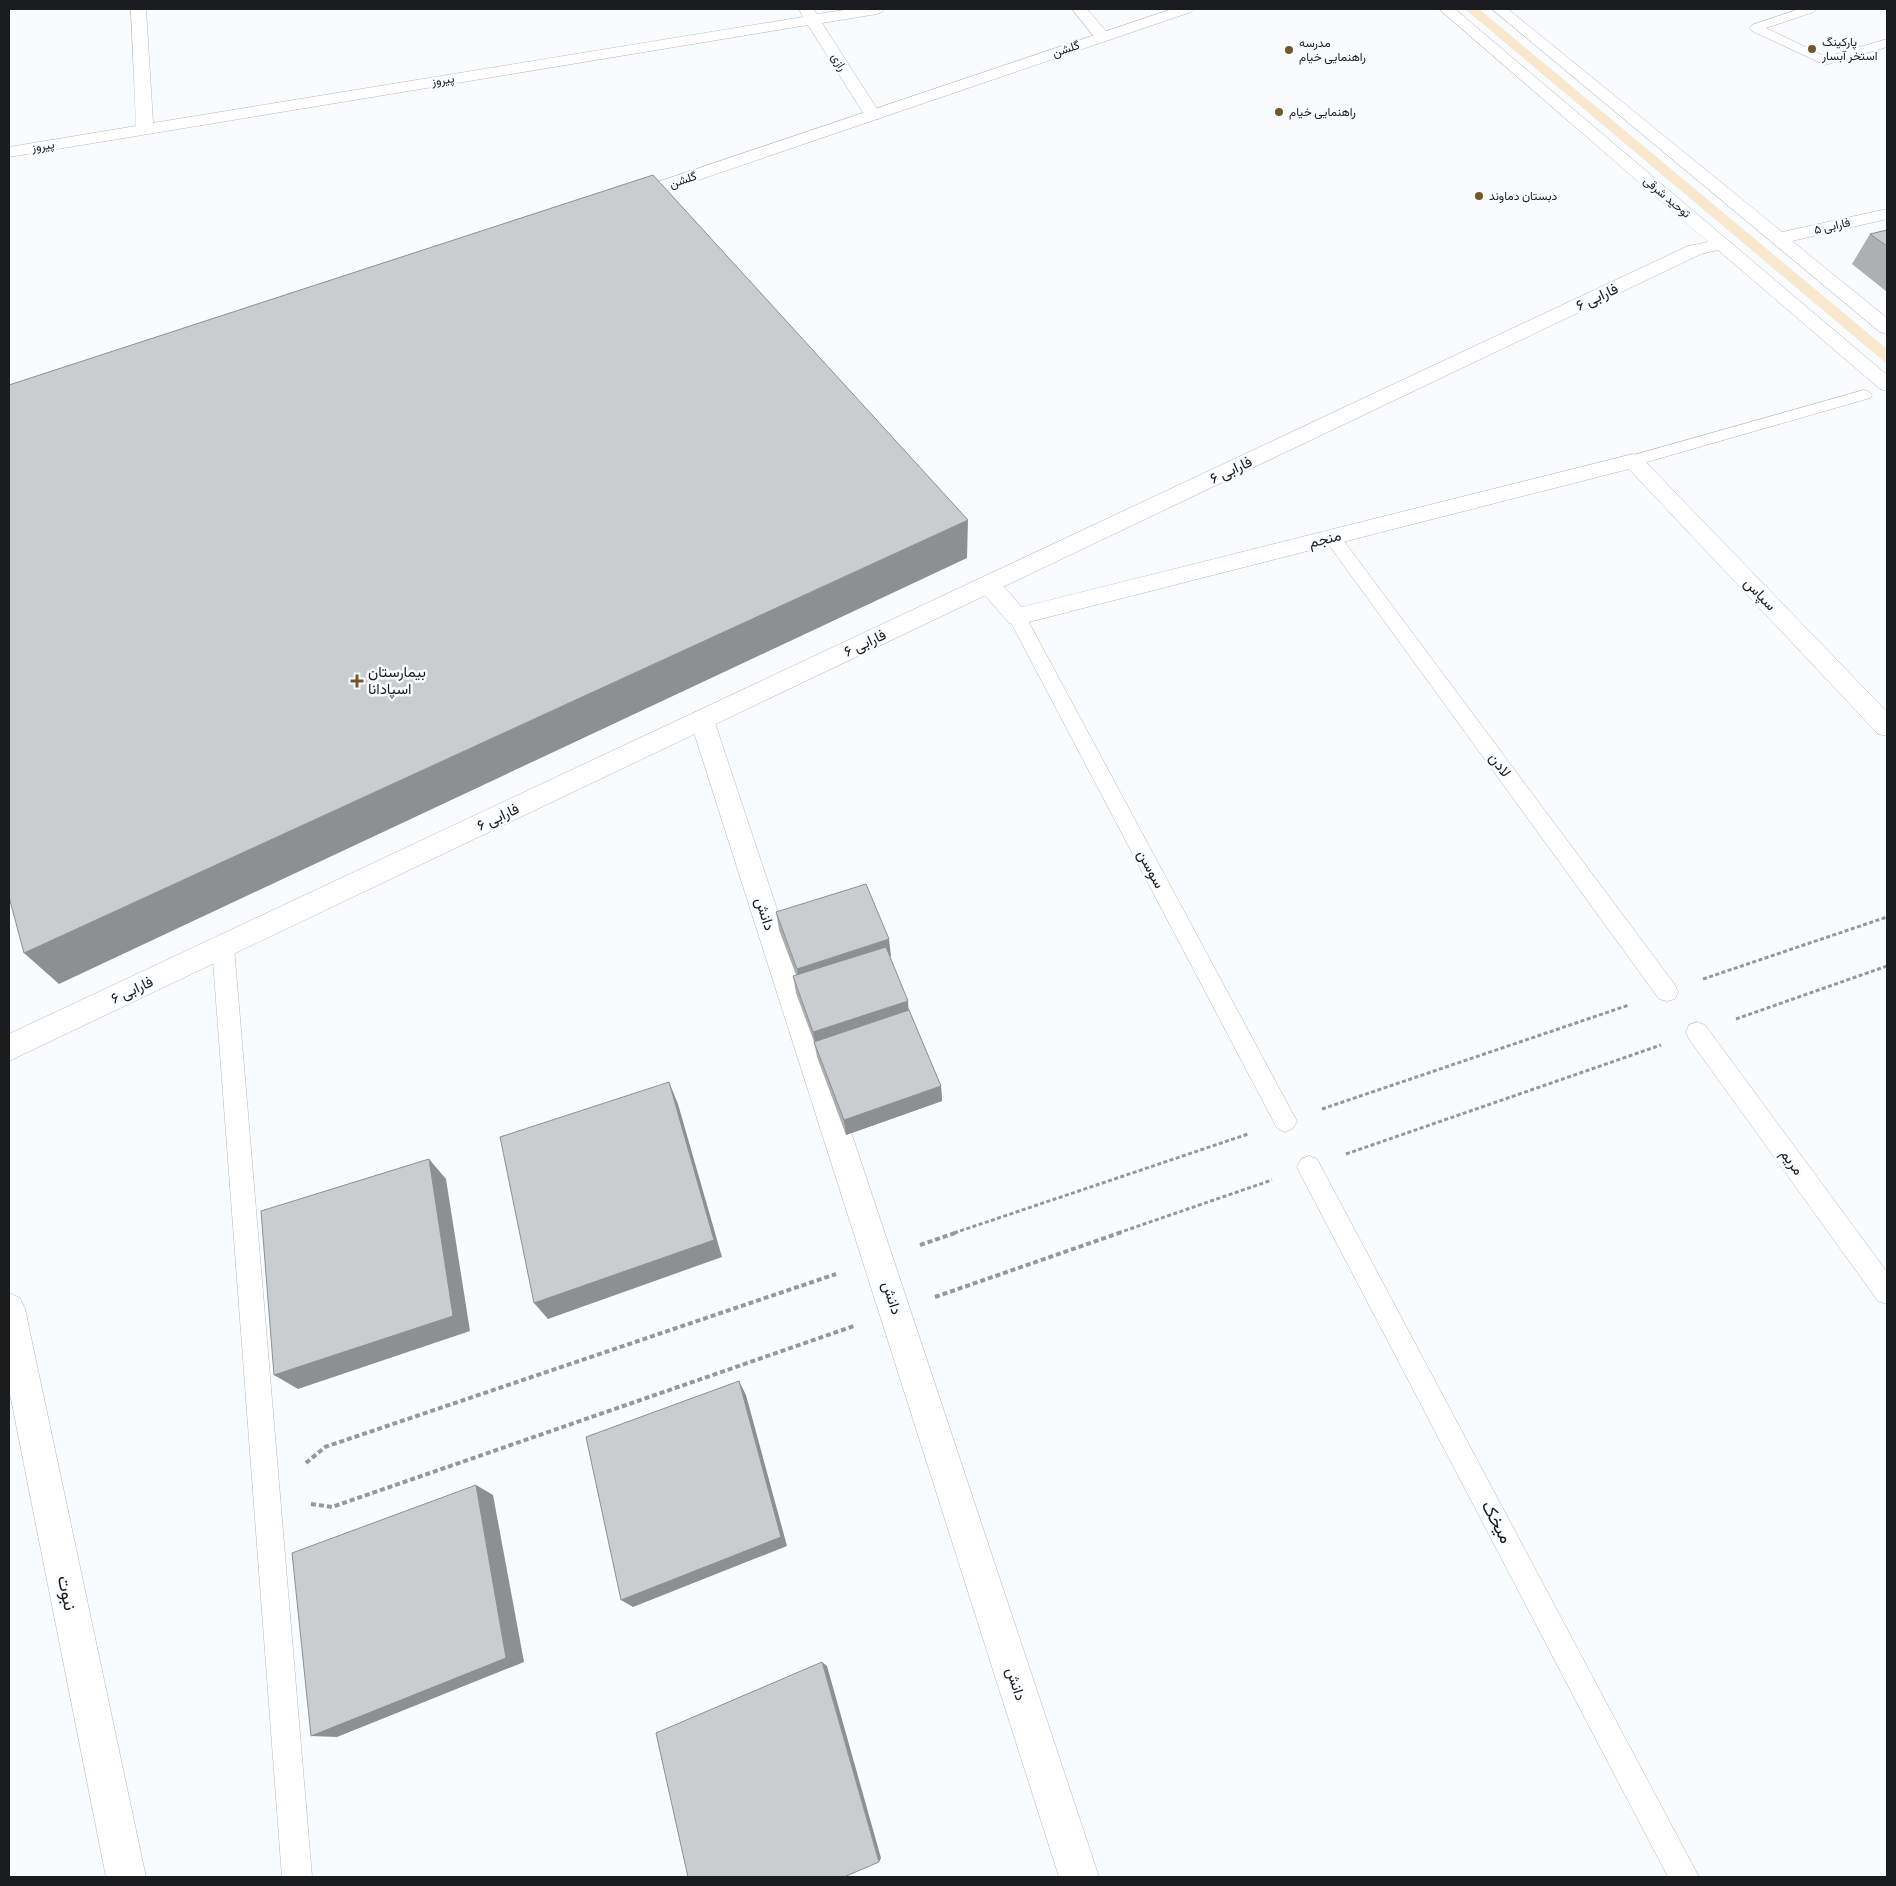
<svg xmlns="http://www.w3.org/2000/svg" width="1896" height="1886" viewBox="0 0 1896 1886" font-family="'PT Sans Narrow',Vazirmatn,sans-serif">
<rect width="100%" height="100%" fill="#f8fcff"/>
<!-- green -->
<path fill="#f9e7ce" d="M1465 9H1479L1887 349V364Z"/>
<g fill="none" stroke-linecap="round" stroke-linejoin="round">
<defs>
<path id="lane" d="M1799 9H1816L1814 12 1766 28 1826 57 1887 39V47L1825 65 1752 31 1750 28 1752 25Z
M1864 390 1870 392 1872 395 1870 398 1633 466 1627 465 1625 461 1627 457Z
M1332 531 1338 533 1675 985 1678 992 1675 999 1667 1001 1659 999 1326 541 1323 537 1326 533Z
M1017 611 1023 612 1026 617 1293 1114 1297 1121 1293 1128 1285 1132 1277 1128 1008 617 1011 612Z
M223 938 231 941 234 947 312 1877H282L212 947 215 941Z
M1697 1022 1705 1025 1887 1272V1304L1878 1301 1689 1039 1686 1032 1689 1025Z
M1309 1156 1317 1159 1699 1877H1668L1301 1175 1297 1167 1301 1159Z"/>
<path id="street" d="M131 9H146L153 123 803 17 799 9H813L817 14 851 9H884L882 12 877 14 822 23 881 115 879 119H867L808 25 9 157V147L136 126Z
M1072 9H1087L1111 37 1109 40H1097Z
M1633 454 1640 456 1887 712V736L1878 734 1629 469 1017 625 1009 623 976 585 979 579C998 574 1010 595 1022 607Z
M702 711 711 713 714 720 1099 1877H1059L690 720 693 713Z"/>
<path id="secondary" d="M1172 9H1194L1191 12 634 202 628 203 622 202 619 198 622 194Z
M1439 9H1455L1887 375V391L1880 389 1718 250 1701 254 9 1061V1034L1688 246 1708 242Z
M1492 9H1508L1782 232 1887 209V219L1792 241 1887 318V334L1880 332Z
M9 1293 20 1298 25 1309 146 1877H106L9 1389Z"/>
</defs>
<!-- lane casing -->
<use href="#lane" stroke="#b5b9bc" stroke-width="1"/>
<!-- street casing -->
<use href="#street" stroke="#b5b9bc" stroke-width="1"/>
<!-- secondary casing -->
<use href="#secondary" stroke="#b5b9bc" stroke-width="1"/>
<!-- path-far1 -->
<path stroke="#95989a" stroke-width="3" stroke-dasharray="4 2.5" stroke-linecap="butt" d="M1703 979 1887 917
M1736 1019 1887 966
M1322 1109 1629 1005
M1346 1154 1661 1045
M954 1233 1248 1134
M1118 1233 1272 1180"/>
<!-- path -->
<path stroke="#95989a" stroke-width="4" stroke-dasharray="5 3" stroke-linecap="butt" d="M920 1245 958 1232
M935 1297 1122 1232
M306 1463 325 1447 836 1274
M311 1504 332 1507 854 1326"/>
<!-- lane -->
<use href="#lane" fill="#fff" fill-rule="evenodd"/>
<!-- street -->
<use href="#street" fill="#fff" fill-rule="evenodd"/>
<!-- secondary -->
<use href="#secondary" fill="#fff" fill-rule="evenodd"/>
</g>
<!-- wall -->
<path fill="#adb0b3" d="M1887 230V292L1852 264 1870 234Z
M776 912 891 956H890L909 1010 941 1086 942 1101 846 1135 817 1057 814 1042 796 993 793 976 796 975 779 930Z"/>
<!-- shaded-wall -->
<path fill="#8d9092" d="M968 520 967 558 59 984 24 953Z
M889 939 891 956 800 985 797 969Z
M908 1001 909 1017 816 1047 813 1032Z
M669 1082 678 1104 722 1257 548 1319 534 1303Z
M941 1086 942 1101 846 1135 844 1120Z
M429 1159 446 1179 470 1331 298 1389 274 1375Z
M739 1381 746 1395 787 1546 633 1607 621 1600Z
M476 1485 493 1495 524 1662 337 1737 311 1736Z
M822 1662 827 1666 881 1858 879 1862Z"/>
<!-- building -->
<path fill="#c9cdd0" stroke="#8d9092" d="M653 175 968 520 24 953 9 897V385Z
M1887 230V246L1870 234Z
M866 884 889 939 797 969 776 912Z
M886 947 908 1001 813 1032 793 976Z
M909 1010 941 1086 844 1120 814 1042Z
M669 1082 714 1240 534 1303 500 1137Z
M429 1159 453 1316 274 1375 261 1211Z
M739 1381 781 1537 621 1600 586 1437Z
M476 1485 506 1658 311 1736 292 1553Z
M822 1662 879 1862 844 1877H688L656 1733Z"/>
<!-- markers -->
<g fill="#73572a" stroke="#f8fcff" stroke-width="2">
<circle cx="1812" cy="49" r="5"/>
<circle cx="1289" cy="50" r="5"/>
<circle cx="1279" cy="112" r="5"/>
<circle cx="1479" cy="196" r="5"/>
<path d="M354.5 673.5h5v5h5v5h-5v5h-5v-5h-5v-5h5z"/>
</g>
<g text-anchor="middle" stroke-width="5" stroke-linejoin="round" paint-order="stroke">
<!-- far-poi labels -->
<g font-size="12" fill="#1b1c1d" stroke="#f8fcff" text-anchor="start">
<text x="1822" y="46">پارکینگ<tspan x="1822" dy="14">استخر آبسار</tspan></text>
<text x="1299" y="47">مدرسه<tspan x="1299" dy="14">راهنمایی خیام</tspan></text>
<text x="1289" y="116">راهنمایی خیام</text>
<text x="1489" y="200">دبستان دماوند</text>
</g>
<!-- far-street labels -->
<g font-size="12" fill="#1b1c1d" stroke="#f8fcff">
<text transform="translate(1066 49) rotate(-19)" y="4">گلشن</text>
<text transform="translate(839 62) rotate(58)" y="4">رازی</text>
<text transform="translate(443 80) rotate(-9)" y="4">پیروز</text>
<text transform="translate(43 146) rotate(-9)" y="4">پیروز</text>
<text transform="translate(683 180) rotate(-19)" y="4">گلشن</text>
<text transform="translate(1667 197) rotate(40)" y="4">توحید شرقی</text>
<text transform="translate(1832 226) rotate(-13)" y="4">فارابی ۵</text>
</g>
<!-- street labels -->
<g font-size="15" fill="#1b1c1d" stroke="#f8fcff">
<text transform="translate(1597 297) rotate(-25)" y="5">فارابی ۶</text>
<text transform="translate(1231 470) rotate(-25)" y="5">فارابی ۶</text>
<text transform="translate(1325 539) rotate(-14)" y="5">منجم</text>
<text transform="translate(1760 594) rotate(46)" y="5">سپاس</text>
<text transform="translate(865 643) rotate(-25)" y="5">فارابی ۶</text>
<text transform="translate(1500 765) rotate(54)" y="5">لادن</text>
<text transform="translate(498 817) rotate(-25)" y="5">فارابی ۶</text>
<text transform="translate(1151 869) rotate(62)" y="5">سوسن</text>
<text transform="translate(765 914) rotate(72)" y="5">دانش</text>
<text transform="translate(132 990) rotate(-25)" y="5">فارابی ۶</text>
<text transform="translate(1792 1162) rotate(54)" y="5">مریم</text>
<text transform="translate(892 1298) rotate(72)" y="5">دانش</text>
<text transform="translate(1016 1684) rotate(72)" y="5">دانش</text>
</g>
<!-- poi labels -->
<g font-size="15" fill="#1b1c1d" stroke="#f8fcff" text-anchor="start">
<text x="368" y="677">بیمارستان<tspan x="368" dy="17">اسپادانا</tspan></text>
</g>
<!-- near-street labels -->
<g font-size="18" fill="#1b1c1d" stroke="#f8fcff">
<text transform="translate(1497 1522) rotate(62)" y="6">میخک</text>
<text transform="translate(67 1593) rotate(78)" y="6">نبوت</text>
</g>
</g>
<!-- border -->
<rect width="1896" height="1886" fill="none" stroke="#1b1c1d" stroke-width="20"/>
</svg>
